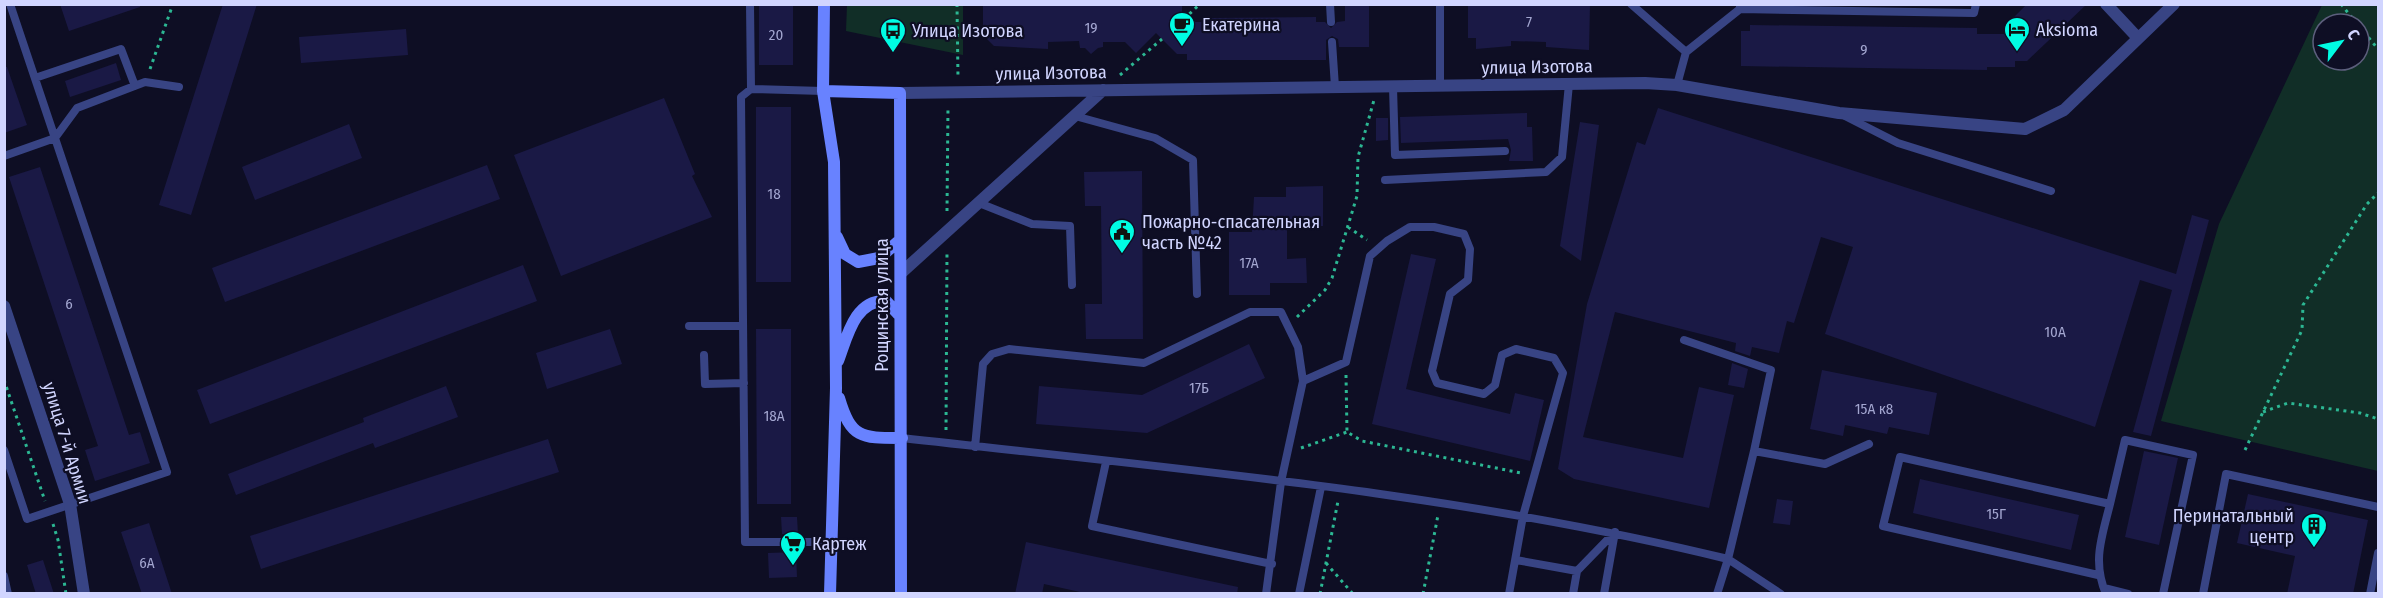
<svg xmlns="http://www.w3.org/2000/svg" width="2383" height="598" viewBox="0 0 2383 598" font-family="'Fira Sans Condensed',sans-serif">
<rect width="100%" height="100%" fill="#0e0e24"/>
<!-- green -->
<path fill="#112e27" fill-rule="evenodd" d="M847 5H963V55L846 31Z
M2322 5H2378V471L2161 421 2219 224ZM2323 24H2359V60H2323Z"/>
<!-- building -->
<path fill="#1a1945" d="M60 4H140V7L69 31Z
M223 4H257L191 215 159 205Z
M759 4H793V65H759Z
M983 4H1182V22H1210V18L1316 17V22H1325L1331 28 1337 22 1345 21V4H1369V47H1339L1338 39 1332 36 1326 40V60H1187V54H1177L1156 33 1136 53 1125 42H1103V47L1098 48 1091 54 1085 48H1080L1079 41 1048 42V49L994 46 983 35Z
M1476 4H1590L1589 50 1546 47V42L1511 41V46L1476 49V38H1468V6Z
M2027 4H2087L2027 61H2015V67H1987V70L1741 66V31H1750V25L1977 28V34H2029L2013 18Z
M406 29 408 55 301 63 299 37Z
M116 63 121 80 70 97 65 81Z
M4 67H7L27 125 4 133Z
M664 98 695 174 692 176 712 217 561 276 514 155Z
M756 107H791V282H756Z
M1658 108 2176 274 2192 215 2209 220 2151 436 2133 432 2172 290 2140 280 2095 427 1825 334 1853 247 1821 237 1794 323 1787 321 1779 353 1752 347 1750 356 1735 351 1736 343 1615 312 1583 437 1683 458 1699 387 1734 395 1709 508 1574 479 1558 469 1587 304 1637 142 1645 145Z
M1527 113V127H1532L1533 161H1509L1511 150 1508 139 1401 143 1400 117Z
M1376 118H1388V140L1376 141Z
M1580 122 1599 125 1581 261 1560 246Z
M349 124 362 158 255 200 242 167Z
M487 165 500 199 225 302 212 268Z
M40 167 129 435 140 432 150 463 95 481 85 450 98 446 9 177Z
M1142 171 1143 339H1086L1085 304H1102L1101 206H1085L1084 172Z
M1323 186V226H1287V259L1306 258 1307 283H1270V295H1229V232H1252L1254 197H1286V187Z
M1411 254 1436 259 1406 389 1510 414 1515 393 1544 400 1530 461 1372 424Z
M523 265 537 301 210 424 197 390Z
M610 329 622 364 547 389 536 353Z
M756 329H791V504H757Z
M1249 344 1265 378 1147 433 1036 424 1039 386 1142 395Z
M1732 363 1748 369 1744 388 1728 385Z
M1822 370 1937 393 1929 435 1889 427 1887 434 1845 425 1843 436 1810 429Z
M446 386 458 417 375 448 373 443 236 495 228 474 364 422 363 418Z
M548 439 559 472 261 569 250 536Z
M2144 451 2178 458 2159 545 2125 537Z
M1920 479 2079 515 2071 550 1913 513Z
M2248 494 2368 520 2353 594H2287L2295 556 2237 543Z
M1777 499 1793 501 1790 525 1773 523Z
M781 517H797L798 534H782Z
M149 523 172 594H142L121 532Z
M1026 542 1238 587 1237 594H1089L1044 584 1042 594H1015Z
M796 552 797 577 769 578 768 553Z
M43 560 54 594H36L27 565Z"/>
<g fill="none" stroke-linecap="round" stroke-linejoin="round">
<!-- path -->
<path stroke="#2cb793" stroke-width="3" stroke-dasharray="3 4.5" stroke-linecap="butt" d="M957 4 958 78
M2341 4 2357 24
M1184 19 1200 4
M2359 26 2378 49
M150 69 173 4
M1120 75 1162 39
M947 211 948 106
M1348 227 1367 240
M1297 317 1325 290 1332 278 1357 196 1358 157 1374 100
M1346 375 1347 432 1362 441 1521 473
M4 380 45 501
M2263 412 2288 403 2360 413 2378 419
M946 430 947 250
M1301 448 1347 432
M2245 450 2302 330 2303 305 2367 204 2378 193
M53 524 58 540 66 594
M1326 563 1353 594
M1320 594 1338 501
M1423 594 1438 515"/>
<!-- lane -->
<path stroke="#384484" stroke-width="8" d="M750 4 751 89
M1330 4 1331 22
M1631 4 1686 52
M1740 9 1974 13 1976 4
M1332 42 1335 87
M35 78 121 49 135 86
M1677 85 1686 52 1740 9V5
M1393 87 1395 155 1505 151
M1440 87V4
M823 91 751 89 741 97 745 542H832
M1075 116 1155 138 1193 160 1197 294
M1845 116 1898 143 2051 191
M4 156 55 138 77 108 145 82 179 87
M1385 180 1546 172 1562 157 1569 84
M979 203 1032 224 1070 226 1072 285
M689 326H743
M1684 340 1771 370 1754 451
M704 355 705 384 744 383
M1303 381 1346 362 1370 256 1387 241 1410 227H1434L1464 234 1470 249 1468 280 1450 294 1432 371 1437 383 1484 394 1495 385 1502 355 1516 349 1554 358 1563 373 1523 516 1509 594
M902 438C1178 469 1458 493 1728 559L1717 594
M975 447 983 364 992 354 1009 349 1144 363 1250 312H1281L1298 347 1303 381 1281 482 1266 594
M4 450 27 519 167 472 10 4
M1106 462 1092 526 1272 564
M2110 504 2125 440 2193 455 2163 594
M1516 560 1577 571 1573 594
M1577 571 1614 533
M2098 575 1883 526 1900 457 2110 504C2102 537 2092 561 2106 594
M4 576 8 594
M2104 588 2128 594
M1299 594 1321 487
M1604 594 1615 532
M1781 594 1728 559 1754 451 1825 464 1869 444
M2203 594 2226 474 2378 507
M2370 594 2378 553"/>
<!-- street -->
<path stroke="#384484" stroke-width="12" d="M2106 4 2137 37
M900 93 1645 83 1677 85 1839 113 2025 129 2064 110 2174 4
M901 273 1103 90
M4 306 70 504 84 594"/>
<!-- secondary -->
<path stroke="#6882ff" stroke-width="12" d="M824 4 823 91 834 162 836 388 830 594
M823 91 900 93 901 594
M837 237 845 254 858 262 879 258 900 240
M838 361C847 337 855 299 886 301L900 316
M839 398C851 439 862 438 902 438"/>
</g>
<!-- icons -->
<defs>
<symbol id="cafe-pin" viewBox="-11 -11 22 30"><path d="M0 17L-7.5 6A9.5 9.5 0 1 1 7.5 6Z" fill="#00fce3" stroke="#0e0e24"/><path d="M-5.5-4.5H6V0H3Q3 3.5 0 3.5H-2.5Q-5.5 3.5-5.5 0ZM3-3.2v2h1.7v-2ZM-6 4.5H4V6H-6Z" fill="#111"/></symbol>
<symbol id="hotel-pin" viewBox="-11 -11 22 30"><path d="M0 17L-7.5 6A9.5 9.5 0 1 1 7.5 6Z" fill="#00fce3" stroke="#0e0e24"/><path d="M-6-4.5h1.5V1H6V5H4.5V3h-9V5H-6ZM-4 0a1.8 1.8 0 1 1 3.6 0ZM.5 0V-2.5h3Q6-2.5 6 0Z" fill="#111"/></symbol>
<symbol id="bus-pin" viewBox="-11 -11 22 30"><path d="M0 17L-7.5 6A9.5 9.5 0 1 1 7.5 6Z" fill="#00fce3" stroke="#0e0e24"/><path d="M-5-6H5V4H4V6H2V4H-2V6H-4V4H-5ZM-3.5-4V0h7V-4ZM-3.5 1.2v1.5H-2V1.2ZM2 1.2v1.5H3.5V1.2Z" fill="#111"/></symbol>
<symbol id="civic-pin" viewBox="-11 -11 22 30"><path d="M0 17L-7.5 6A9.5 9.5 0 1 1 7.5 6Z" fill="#00fce3" stroke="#0e0e24"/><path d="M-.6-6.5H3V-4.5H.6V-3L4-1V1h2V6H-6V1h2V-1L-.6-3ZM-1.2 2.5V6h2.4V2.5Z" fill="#111"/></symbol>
<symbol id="building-pin" viewBox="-11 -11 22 30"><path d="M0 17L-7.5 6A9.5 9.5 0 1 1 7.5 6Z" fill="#00fce3" stroke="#0e0e24"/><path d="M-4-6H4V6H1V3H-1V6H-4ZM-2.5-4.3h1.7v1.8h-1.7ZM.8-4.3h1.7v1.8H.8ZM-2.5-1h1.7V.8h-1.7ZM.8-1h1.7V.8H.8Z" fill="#111"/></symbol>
<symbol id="supermarket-pin" viewBox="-11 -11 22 30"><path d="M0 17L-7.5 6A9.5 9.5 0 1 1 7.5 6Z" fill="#00fce3" stroke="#0e0e24"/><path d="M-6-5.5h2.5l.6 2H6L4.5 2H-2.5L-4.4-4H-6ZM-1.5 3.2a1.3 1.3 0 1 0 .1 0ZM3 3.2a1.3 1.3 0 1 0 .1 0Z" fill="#111"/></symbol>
</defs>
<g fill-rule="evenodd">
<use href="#cafe-pin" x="1167" y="10" width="30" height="40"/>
<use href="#hotel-pin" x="2002" y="15" width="30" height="40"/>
<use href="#bus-pin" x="878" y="16" width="30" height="40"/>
<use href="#civic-pin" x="1107" y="217" width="30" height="40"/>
<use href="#building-pin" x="2299" y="511" width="30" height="40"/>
<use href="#supermarket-pin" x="778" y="529" width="30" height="40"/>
</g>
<g text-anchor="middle" stroke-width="4.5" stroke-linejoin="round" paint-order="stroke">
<!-- number labels -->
<g font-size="15" fill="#a3a6d0">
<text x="1529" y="27">7</text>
<text x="1091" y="33">19</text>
<text x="776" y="40">20</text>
<text x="1864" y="55">9</text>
<text x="774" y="199">18</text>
<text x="1249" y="268">17А</text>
<text x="69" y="309">6</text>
<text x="2055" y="337">10А</text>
<text x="1199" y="393">17Б</text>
<text x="1874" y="414">15А к8</text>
<text x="774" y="421">18А</text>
<text x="1996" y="519">15Г</text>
<text x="147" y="568">6А</text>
</g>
<!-- poi labels -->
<g font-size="18" fill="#d1d5ff" stroke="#0e0e24" text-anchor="start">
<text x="1202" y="31">Екатерина</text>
<text x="2036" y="36">Aksioma</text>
<text x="912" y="37">Улица Изотова</text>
<text x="1142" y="228">Пожарно-спасательная<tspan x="1142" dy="21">часть №42</tspan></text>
<text x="2294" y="522" text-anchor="end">Перинатальный<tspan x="2294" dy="21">центр</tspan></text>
<text x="812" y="550">Картеж</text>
</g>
<!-- street labels -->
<g font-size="18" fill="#d1d5ff" stroke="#0e0e24">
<text transform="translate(1537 67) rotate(-1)" y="6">улица Изотова</text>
<text transform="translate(1051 73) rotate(-1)" y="6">улица Изотова</text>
<text transform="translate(882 305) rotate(-90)" y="6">Рощинская улица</text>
<text transform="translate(67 443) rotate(73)" y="6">улица 7-й Армии</text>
</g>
</g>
<!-- border -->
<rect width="2383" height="598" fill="none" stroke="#d1d5ff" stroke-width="12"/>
<!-- north arrow -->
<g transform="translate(2341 42) rotate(58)"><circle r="28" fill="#0e0e24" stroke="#5c5e7c" stroke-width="1.5"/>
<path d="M0-4.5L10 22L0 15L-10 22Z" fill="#00fce3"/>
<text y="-9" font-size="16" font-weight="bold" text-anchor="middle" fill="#d1d5ff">С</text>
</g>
</svg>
